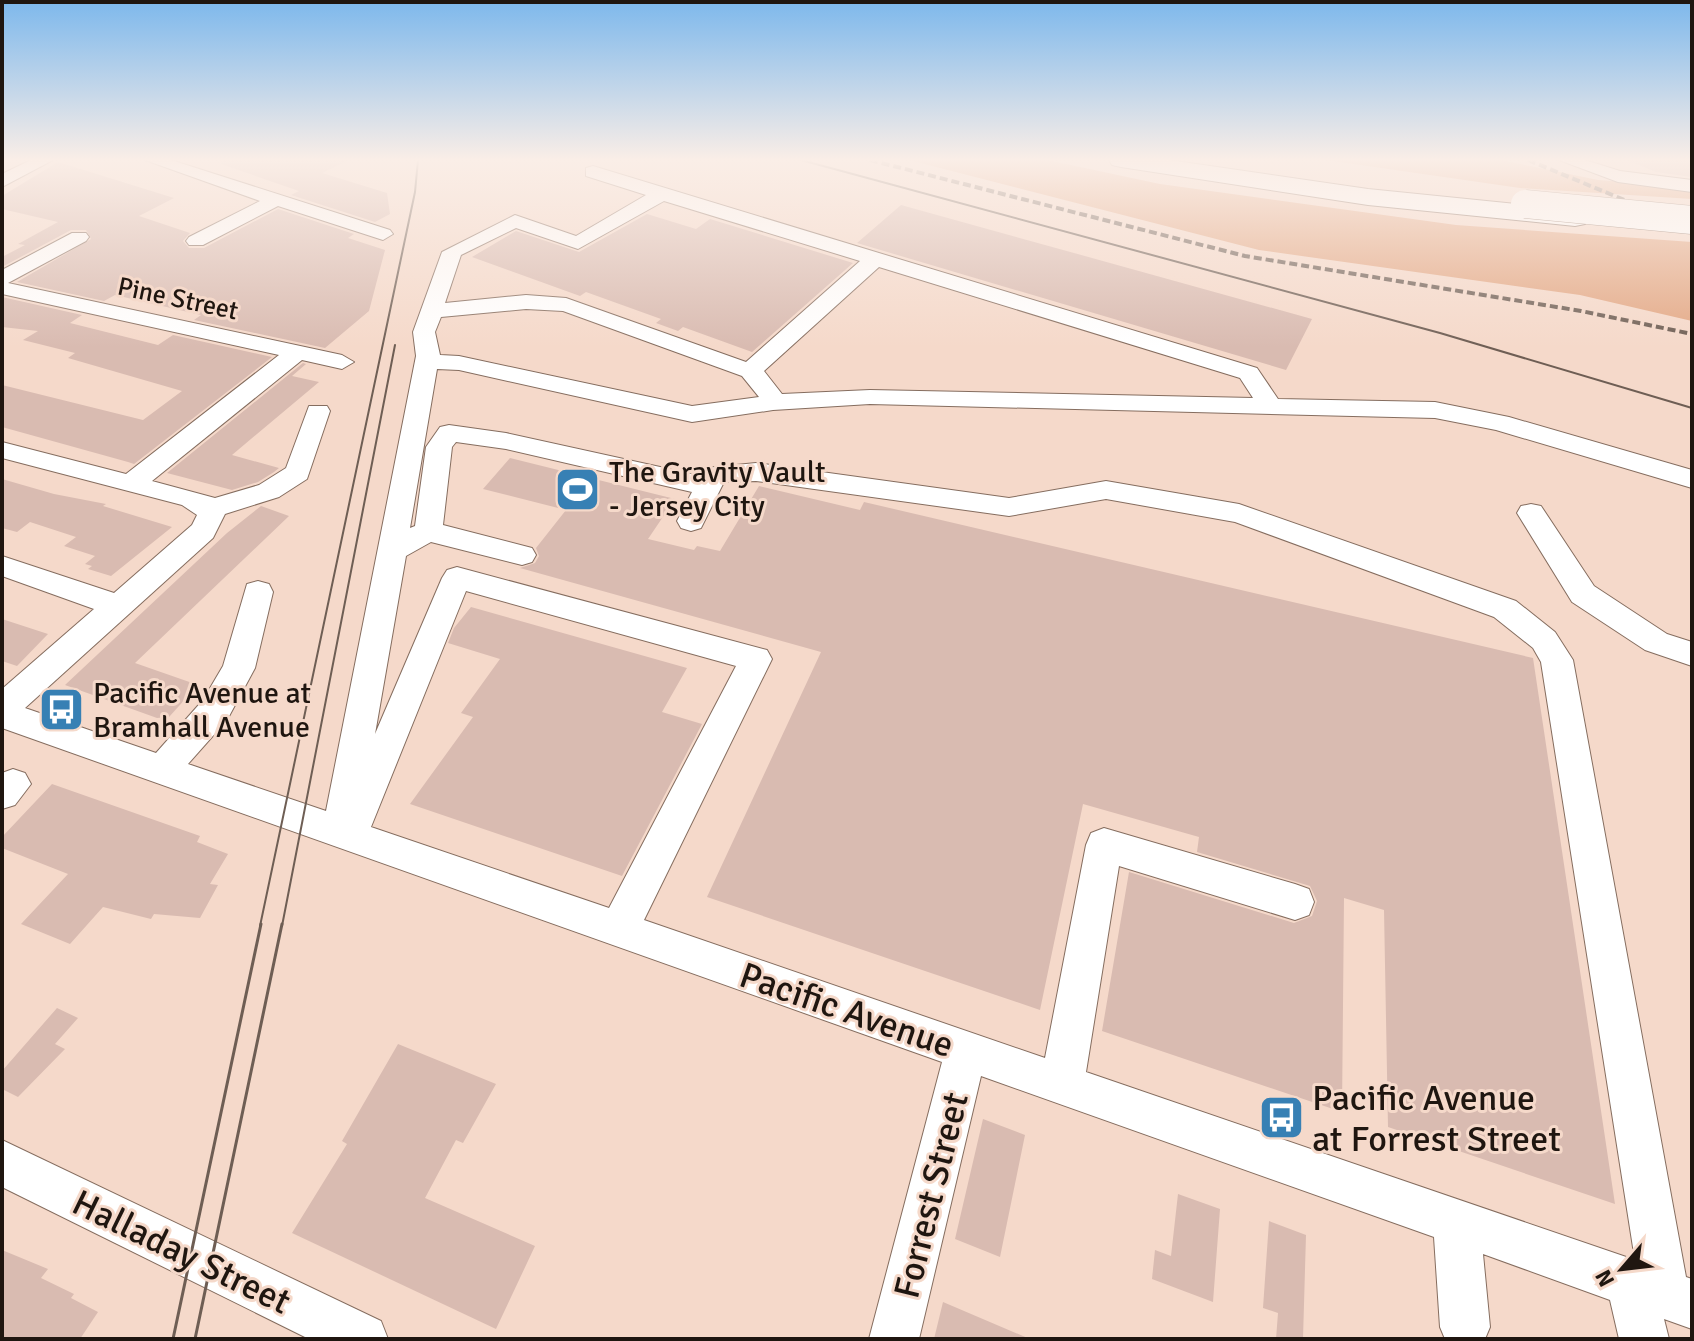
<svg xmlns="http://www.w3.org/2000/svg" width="1694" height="1341" viewBox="0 0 1694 1341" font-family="Signika,sans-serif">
<rect width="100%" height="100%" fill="#f5d9ca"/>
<!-- green -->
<path fill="#e3a885" d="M909 160H1047L1160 184 1456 225 1692 242V321L1580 295 1259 250Z
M1326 160H1501L1598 180 1692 187V199L1520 188Z"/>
<!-- building -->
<path fill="#d9bbb1" d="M222 160H349L322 173 387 193 390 214 375 222 291 195 299 191 221 164Z
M1627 160H1692V177L1656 172Z
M58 162 174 198 139 216 190 233 183 241 189 248H204L278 209 354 234 348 238 385 250 369 311 325 348 194 320 201 315 115 295 104 301 17 282 91 239 86 230H71L2 267V257L25 245 18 244 58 222 2 209V196Z
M901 205 1312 319 1286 370 857 243Z
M647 214 696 229 710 219 853 263 752 352 683 327 678 331 656 323 661 319 586 292 580 296 472 257 516 231 579 252Z
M2 297 82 315 70 323 158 345 173 335 272 357 134 464 128 462 2 427V385L143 420 182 391 68 358 75 353 23 340 38 331 2 327Z
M303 363 306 364 292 376 319 382 232 455 279 468 274 472 258 482 232 490 167 473Z
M510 458 675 499 648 539 694 550 697 546 720 551 759 486 860 510 864 502 1533 658 1615 1204 1388 1127 1384 910 1344 898 1342 1112 1102 1031 1129 872 1294 923 1312 916 1317 901 1310 886 1197 852 1199 837 1083 804 1040 1010 707 897 821 652 520 568 535 563 539 556 536 548 566 510 483 489Z
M2 479 54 494 106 504 103 506 172 527 111 576 88 569 92 566 85 564 95 556 64 546 76 537 30 522 17 532 2 528Z
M261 506 289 516 135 663 198 685 169 717 157 718 65 685 227 533Z
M471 607 687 668 662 712 702 724 622 876 410 804 473 717 461 713 500 659 448 643 454 628Z
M2 619 48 634 17 666 2 661Z
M52 784 200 836 197 842 228 854 210 884 218 885 200 918 154 914 151 919 103 907 70 944 21 924 68 874 2 848V837Z
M57 1008 78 1018 55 1044 65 1049 18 1097 2 1089V1071Z
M398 1044 496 1084 463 1143 456 1140 425 1198 535 1246 496 1329 292 1233 347 1144 342 1141Z
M983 1119 1025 1135 1000 1257 955 1239Z
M1178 1194 1220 1209 1213 1302 1152 1279 1155 1250 1171 1256Z
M1269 1221 1306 1235 1303 1339H1276L1278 1313 1263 1308Z
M2 1250 48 1269 41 1278 74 1294 71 1298 98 1312 80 1339H2Z
M943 1302 1030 1339H934Z"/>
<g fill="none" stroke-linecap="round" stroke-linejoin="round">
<defs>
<path id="minor" d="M31 160H53L2 187V174Z
M145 160H171L390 230 393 234 383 240 278 206 203 245H189L186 241 189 237 260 201Z
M1559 160H1585L1620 171 1692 180V192L1618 182Z
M593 166 1257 368 1278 399 1435 402 1509 417 1692 470V488L1496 430 1435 418 870 404 773 410 692 422 459 370 437 369 410 528 415 526 426 447 440 427 449 425 506 433 701 476 706 468 756 463 1009 498 1106 481 1239 504 1516 601 1555 632 1573 660 1686 1277 1692 1279V1329L1664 1319 1669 1339H1619L1610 1300 1483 1254 1490 1327 1485 1339H1445L1440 1327 1434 1237 981 1076 919 1339H869L942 1062 2 728V689L94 609 2 576V556L114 593 192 525 197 515 182 505 2 458V442L126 474 279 355 2 294V270L72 233H86L89 237 86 241 8 283 342 355 354 362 342 369 302 360 152 481 215 498 259 485 286 468 309 406H327L330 411 307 479 279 497 225 514 213 538 25 708 156 753 203 700 223 666 247 584 258 581 269 584 273 592 255 668 227 720 188 764 326 811 416 356 413 332 442 252 515 215 576 236 646 195 586 176V168ZM664 201 860 261 746 362 566 298 526 295 445 303 461 255 516 228 578 249ZM879 267 1240 378 1253 398 870 390 782 394 764 371ZM526 309 563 311 742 376 759 397 692 406 459 356 440 355 435 332 441 317ZM456 442 506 449 692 492 677 521 681 528 691 531 701 528 724 482 756 481 1009 516 1106 499 1235 522 1494 617 1533 648 1541 662 1635 1260 1086 1072 1119 866 1295 920 1309 915 1314 902 1309 889 1295 884 1104 828 1091 833 1086 845 1045 1058 644 920 772 659 767 650 457 567 447 570 442 578 375 734 406 556 431 542 522 565 532 562 536 555 532 548 443 525 452 447ZM466 591 736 666 609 908 371 827Z
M1531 504 1541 506 1594 586 1667 634 1692 642V666L1645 650 1572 602 1517 513 1521 506Z
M13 769 25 773 31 784 15 805 2 809V773Z
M2 1140 381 1321 388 1339H309L2 1187Z"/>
<path id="highway" d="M1109 160H1169L1368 189 1575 210 1585 212 1589 218 1585 224 1575 226 1368 205 1121 167 1112 165Z"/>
</defs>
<!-- minor casing -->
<use href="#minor" stroke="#856d5f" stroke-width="2"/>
<!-- highway casing -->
<use href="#highway" stroke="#856d5f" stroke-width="2"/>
<!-- minor -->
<use href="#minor" fill="#fff" fill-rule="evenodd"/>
<!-- highway -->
<use href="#highway" fill="#fff" fill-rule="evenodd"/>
<!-- tram-far1 -->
<path stroke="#6e5e54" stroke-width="2" d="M801 160 1440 333 1692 408
M260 926 415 192 418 160
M282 926 395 345"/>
<!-- tram -->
<path stroke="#6e5e54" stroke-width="3" d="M173 1339 261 924
M195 1339 282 924"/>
<!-- rail -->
<path stroke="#6e5e54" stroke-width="4" stroke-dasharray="8 4" stroke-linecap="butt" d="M870 160 1245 256 1581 311 1692 334
M1528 160 1692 228"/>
<defs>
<path id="highway-bridge" d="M1525 204 1692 220"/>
</defs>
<!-- highway-bridge casing -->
<use href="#highway-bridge" stroke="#856d5f" stroke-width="29" stroke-linecap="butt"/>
<!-- highway-bridge -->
<use href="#highway-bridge" stroke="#fff" stroke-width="28"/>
</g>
<!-- sky -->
<linearGradient id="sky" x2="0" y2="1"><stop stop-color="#7db8ec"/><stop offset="0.46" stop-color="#faeee7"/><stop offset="1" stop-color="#faeee7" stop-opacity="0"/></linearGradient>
<rect width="1694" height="347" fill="url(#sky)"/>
<!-- icons -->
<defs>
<symbol id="stadium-square" viewBox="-11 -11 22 22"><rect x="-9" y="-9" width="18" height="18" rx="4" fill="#3780b4" stroke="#f5d9ca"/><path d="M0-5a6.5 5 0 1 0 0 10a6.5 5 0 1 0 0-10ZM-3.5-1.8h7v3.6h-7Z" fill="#fff"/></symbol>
<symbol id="bus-square" viewBox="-11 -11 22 22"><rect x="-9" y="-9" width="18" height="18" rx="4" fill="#3780b4" stroke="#f5d9ca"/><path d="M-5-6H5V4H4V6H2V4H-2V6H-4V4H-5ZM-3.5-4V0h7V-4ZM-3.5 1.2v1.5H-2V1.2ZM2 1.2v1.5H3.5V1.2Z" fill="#fff"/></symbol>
</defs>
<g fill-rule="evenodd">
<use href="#stadium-square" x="552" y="464" width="51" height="51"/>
<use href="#bus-square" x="36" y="684" width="51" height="51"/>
<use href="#bus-square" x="1256" y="1092" width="51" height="51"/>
</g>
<g text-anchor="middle" stroke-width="6" stroke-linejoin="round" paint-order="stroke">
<!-- far-street labels -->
<g font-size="26" fill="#1f1610" stroke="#f5d9ca">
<text transform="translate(178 298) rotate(12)" y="9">Pine Street</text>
</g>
<!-- poi labels -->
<g font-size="30" fill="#1f1610" stroke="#f5d9ca" text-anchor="start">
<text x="609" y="482">The Gravity Vault<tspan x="609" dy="34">- Jersey City</tspan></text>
<text x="93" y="703">Pacific Avenue at<tspan x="93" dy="34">Bramhall Avenue</tspan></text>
</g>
<!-- near-street labels -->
<g font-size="36" fill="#1f1610" stroke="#f5d9ca">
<text transform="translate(847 1009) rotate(19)" y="13">Pacific Avenue</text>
<text transform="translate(930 1195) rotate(-76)" y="13">Forrest Street</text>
<text transform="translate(182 1251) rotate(26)" y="13">Halladay Street</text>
</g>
<!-- near-poi labels -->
<g font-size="36" fill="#1f1610" stroke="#f5d9ca" text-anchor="start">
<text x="1312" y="1110">Pacific Avenue<tspan x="1312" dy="41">at Forrest Street</tspan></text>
</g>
</g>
<!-- border -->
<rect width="1694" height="1341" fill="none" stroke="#1f1610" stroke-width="8"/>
<!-- north arrow -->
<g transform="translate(1622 1269) rotate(242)" stroke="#f5d9ca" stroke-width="6" paint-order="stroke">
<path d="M0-6L14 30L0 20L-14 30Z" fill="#1f1610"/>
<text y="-12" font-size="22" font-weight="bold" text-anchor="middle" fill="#1f1610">N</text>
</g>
</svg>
